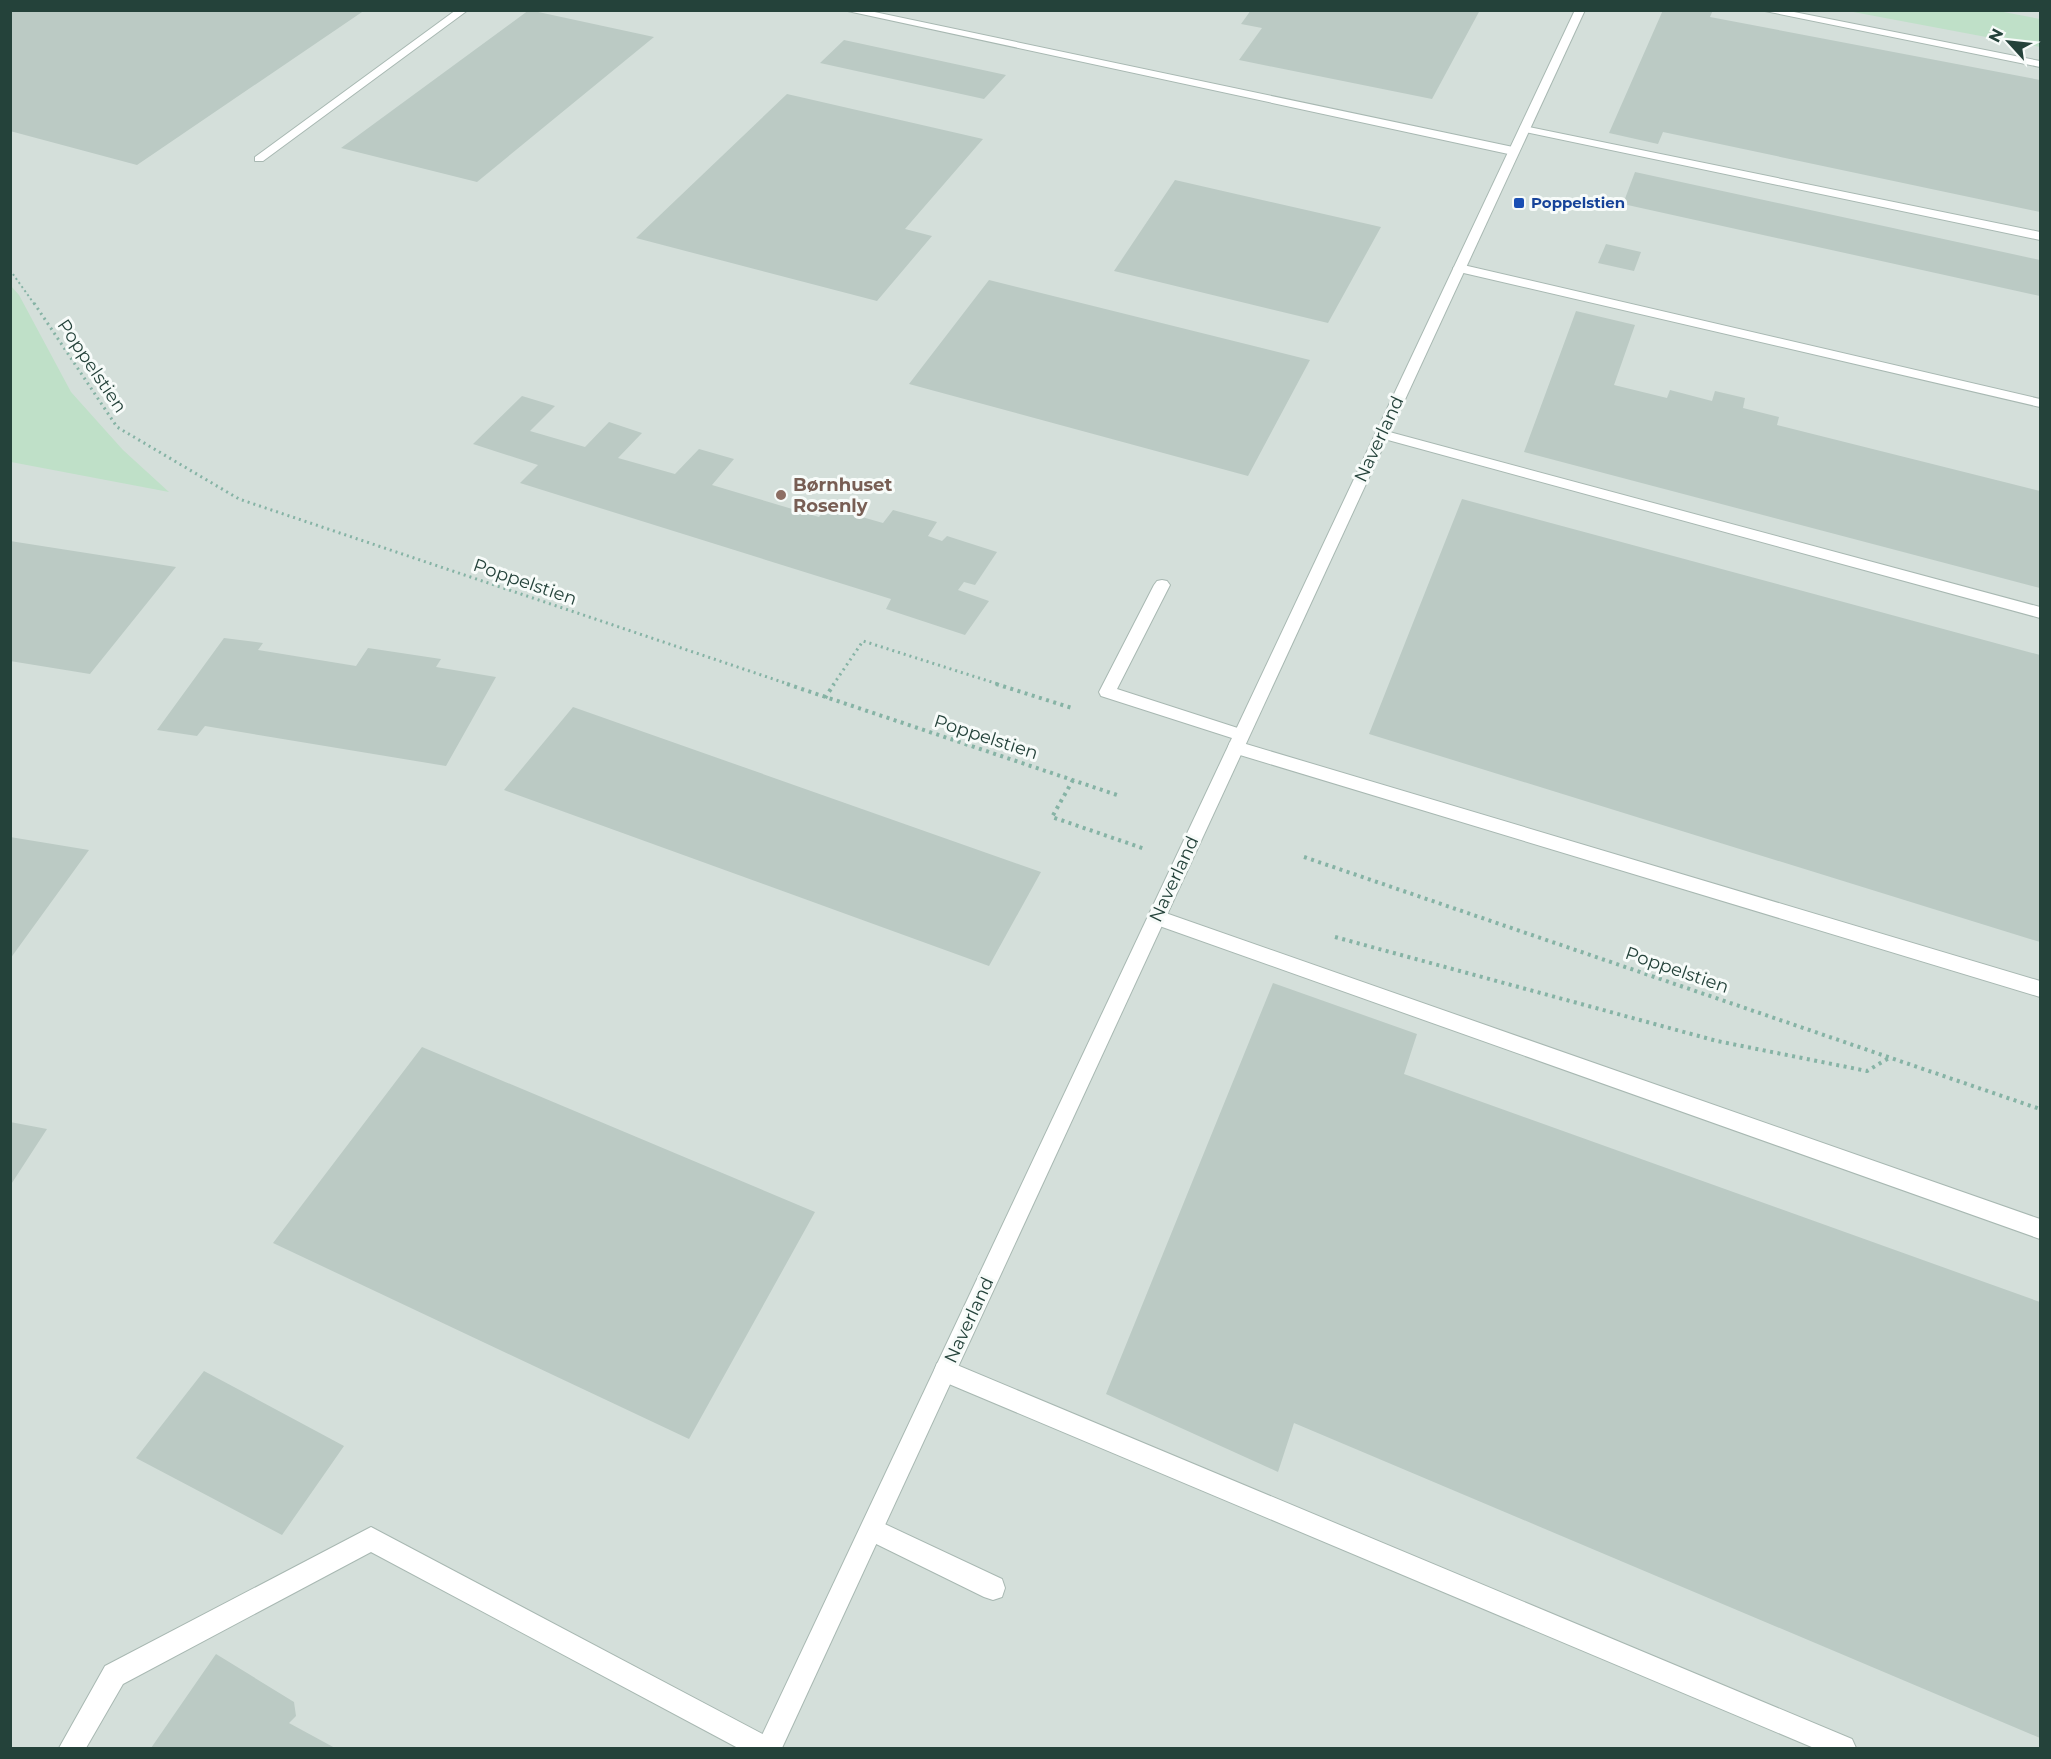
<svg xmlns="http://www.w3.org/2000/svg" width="2051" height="1759" viewBox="0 0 2051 1759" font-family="Montserrat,sans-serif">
<rect width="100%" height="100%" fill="#e6efeb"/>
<!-- built -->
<path fill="#d4dfda" d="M11 11H2040V1748H11Z"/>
<!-- green -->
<path fill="#bfe0c8" d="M1993 10 2040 19V47L1848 11Z
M11 286 19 295 71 392 123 450 169 492 11 462Z"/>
<!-- building -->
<path fill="#bbcac4" d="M10 10H365L137 165 10 131Z
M529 10 654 37 477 182 341 148Z
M1251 10H1480L1432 99 1239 60 1262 28 1241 24Z
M1663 10H1713L1710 17 2040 80V212L1663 132 1658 144 1609 133Z
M844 40 1006 75 984 99 820 63Z
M787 94 983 139 905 229 932 236 877 301 636 238Z
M1635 172 2040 260V296L1623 204Z
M1175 180 1381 227 1328 323 1114 271Z
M1606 244 1641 252 1634 271 1598 263Z
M989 280 1310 360 1248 476 909 384Z
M1576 311 1635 325 1614 385 1667 398 1670 390 1712 401 1715 391 1745 398 1743 408 1779 417 1777 425 2040 491V588L1524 452Z
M522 396 555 406 530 431 585 447 609 422 642 433 618 458 675 474 699 449 734 459 712 485 819 517 827 507 883 523 893 510 937 522 928 536 942 541 947 536 997 552 975 585 964 582 958 590 989 601 965 635 886 609 891 599 520 483 538 465 473 444Z
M1462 499 2040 655V942L1369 734Z
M10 541 176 567 90 674 10 661Z
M224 638 263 643 258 650 356 666 368 648 441 659 436 667 496 677 446 766 205 726 197 736 157 730Z
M573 707 1041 872 989 966 504 790Z
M10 837 89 850 10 959Z
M1273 983 1417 1034 1404 1074 2040 1302V1738L1294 1423 1278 1472 1106 1394Z
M422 1047 815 1212 689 1439 273 1243Z
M10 1122 47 1129 10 1186Z
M204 1371 344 1446 282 1535 136 1458Z
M216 1654 294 1702 296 1716 289 1723 335 1748H151Z"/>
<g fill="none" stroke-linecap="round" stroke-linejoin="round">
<defs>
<path id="service" d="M456 10H468L263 161H255V157Z
M843 10H865L1513 147 1519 151 1513 155Z
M1760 10H1784L2040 61V67Z
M1524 126 2040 232V240L1520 131V127Z
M1459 264 2040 399V407L1455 271 1453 268Z
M1382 430 2040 607V618L1377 437 1375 434Z
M1162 580 1167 581 1170 585 1117 689 1247 731 1249 735 1247 739 1241 741 1235 739 1101 696 1099 692 1154 585 1157 581Z
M1236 741 2040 981V997L1230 752 1228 747 1230 742Z
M1157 910 2040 1219V1239L1151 923 1148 918 1151 913Z
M945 1360 1852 1739 1856 1748H1814L937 1379 934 1371 937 1363Z
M872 1518 1002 1579 1005 1588 1002 1597 993 1600 984 1597 864 1538 860 1530 864 1522Z
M371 1527 772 1739 776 1748H738L371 1552 123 1684 86 1748H59L105 1666Z"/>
<path id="minor" d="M1575 10H1585L782 1748H756Z"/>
</defs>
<!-- service casing -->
<use href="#service" stroke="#a8b8b2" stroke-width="2"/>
<!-- minor casing -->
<use href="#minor" stroke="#a8b8b2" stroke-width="2"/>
<!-- path-far2 -->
<path stroke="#86b3a5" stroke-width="2" stroke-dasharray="2 3" stroke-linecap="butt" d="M10 270 35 305"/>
<!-- path-far1 -->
<path stroke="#86b3a5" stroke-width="3" stroke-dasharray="2 4" stroke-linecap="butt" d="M34 303 117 427 239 499 791 685
M833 685 863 641 1001 685"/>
<!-- path -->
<path stroke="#86b3a5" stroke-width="4" stroke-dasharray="3 4.5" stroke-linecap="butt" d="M787 684 1117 795
M996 684 1072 708
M825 698 834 684
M1073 780 1052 817 1145 849
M1304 857 2040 1109
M1335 937 1717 1041 1867 1071 1889 1058"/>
<!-- service -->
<use href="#service" fill="#fff" fill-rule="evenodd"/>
<!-- minor -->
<use href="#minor" fill="#fff" fill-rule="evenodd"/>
</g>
<!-- markers -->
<rect fill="#1a4fb4" stroke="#f7fbf9" stroke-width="2" x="1513" y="197" width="12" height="12" rx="3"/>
<circle fill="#8d6e63" stroke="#f7fbf9" stroke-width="2" cx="781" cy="495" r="6"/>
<g text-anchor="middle" stroke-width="6" stroke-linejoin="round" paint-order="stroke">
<!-- far-transit labels -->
<g font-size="15" font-weight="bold" fill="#164399" stroke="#f7fbf9" text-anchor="start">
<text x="1531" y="208">Poppelstien</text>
</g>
<!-- street labels -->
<g font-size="18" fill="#24423a" stroke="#f7fbf9">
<text transform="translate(92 366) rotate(56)" y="6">Poppelstien</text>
<text transform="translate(1379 439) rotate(-65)" y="6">Naverland</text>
<text transform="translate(525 582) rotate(19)" y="6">Poppelstien</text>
<text transform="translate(986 737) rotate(18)" y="6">Poppelstien</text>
<text transform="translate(1174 879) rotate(-65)" y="6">Naverland</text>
<text transform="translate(1677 970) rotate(19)" y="6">Poppelstien</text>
<text transform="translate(969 1320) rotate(-65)" y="6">Naverland</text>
</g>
<!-- education labels -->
<g font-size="18" font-weight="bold" fill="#785e54" stroke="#f7fbf9" text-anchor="start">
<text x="793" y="491">Børnhuset<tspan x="793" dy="21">Rosenly</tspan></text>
</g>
</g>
<!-- border -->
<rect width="2051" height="1759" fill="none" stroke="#24423a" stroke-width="24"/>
<!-- north arrow -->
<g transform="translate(2009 42) rotate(297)" stroke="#f7fbf9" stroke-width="4.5" paint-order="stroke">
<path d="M0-4.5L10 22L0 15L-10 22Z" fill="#24423a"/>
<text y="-9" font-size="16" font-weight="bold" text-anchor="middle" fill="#24423a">N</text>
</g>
</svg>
